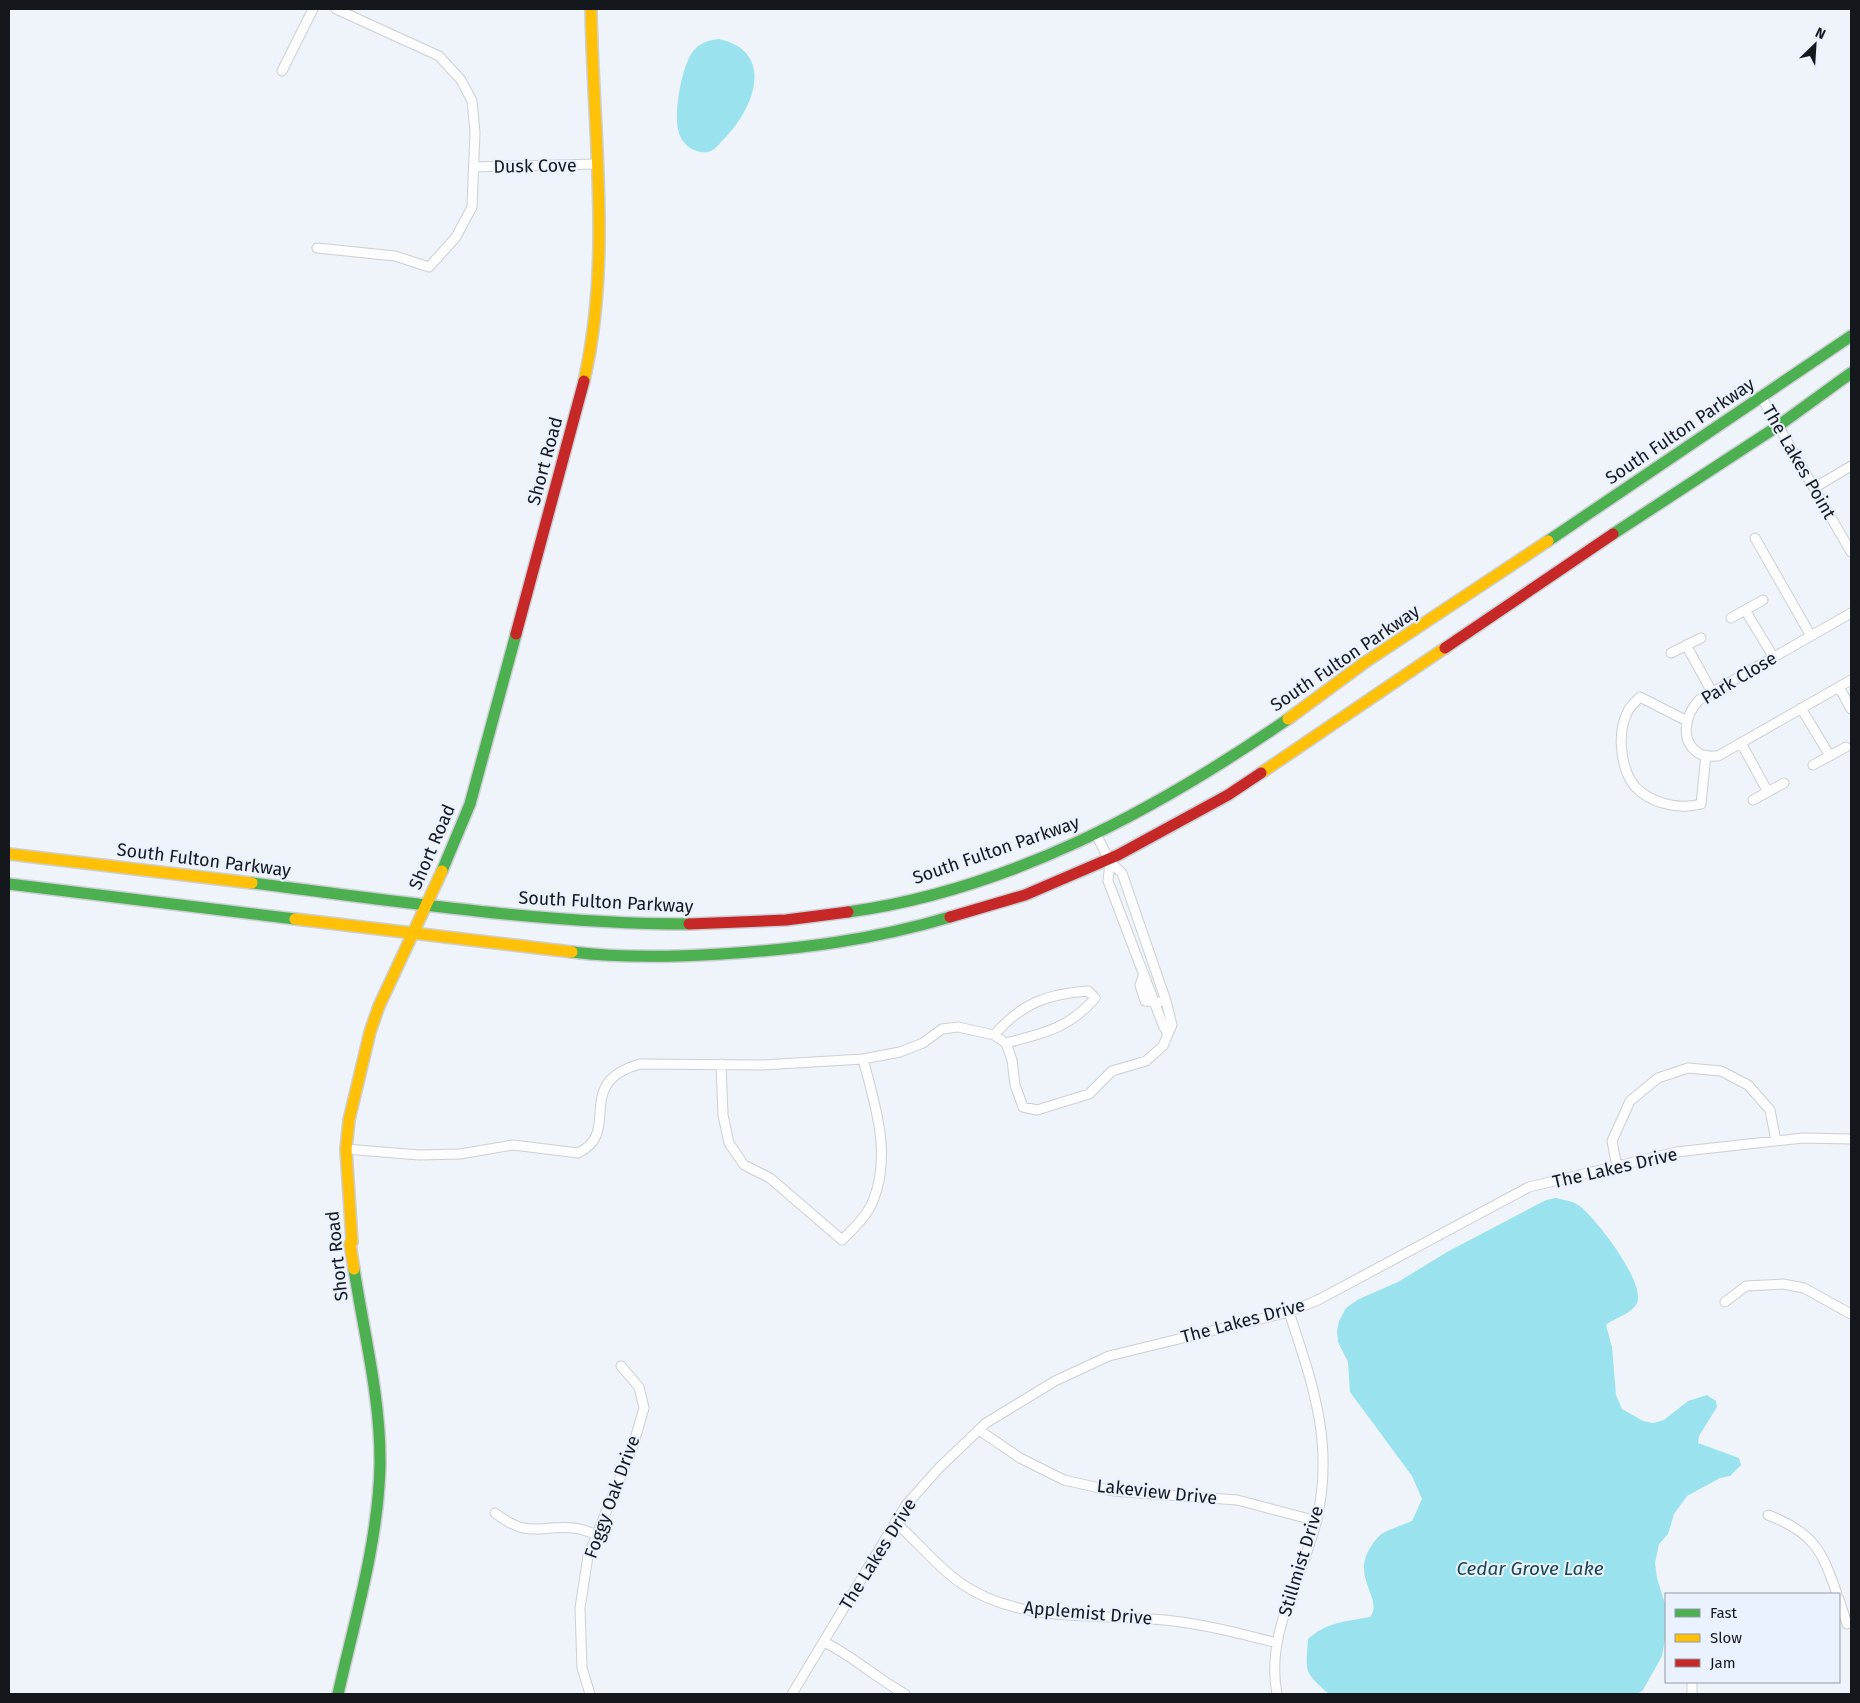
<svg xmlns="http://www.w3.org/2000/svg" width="1860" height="1703" viewBox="0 0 1860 1703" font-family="'Fira Sans',sans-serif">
<rect width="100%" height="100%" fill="#eff3fa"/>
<!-- water -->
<path fill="#9ae3ee" d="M719 39C778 52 752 112 723 140 718 145 715 150 708 152 702 153 695 151 690 148 684 144 679 136 678 129 674 111 682 62 695 49 702 42 710 40 719 39Z
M1556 1198C1564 1200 1574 1201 1581 1207 1597 1220 1646 1283 1637 1303 1632 1314 1614 1318 1606 1325L1612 1347 1616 1395 1622 1409 1643 1421 1653 1423 1664 1420 1688 1401 1707 1395 1716 1401 1717 1407 1699 1436 1698 1443 1739 1458 1741 1465 1730 1476 1720 1478 1687 1496 1674 1514 1668 1534 1659 1544 1655 1563 1657 1578 1665 1604 1666 1633 1662 1656 1643 1690 1637 1694H1329C1303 1671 1306 1673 1308 1639 1325 1623 1346 1621 1370 1617 1384 1599 1351 1578 1370 1548 1373 1543 1378 1536 1383 1533 1392 1528 1403 1525 1412 1521L1422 1499 1412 1476 1350 1392 1348 1362 1338 1342 1337 1331 1339 1321 1346 1308 1359 1299 1398 1282 1447 1252 1546 1200Z"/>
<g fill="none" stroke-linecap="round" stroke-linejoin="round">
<defs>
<path id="street" d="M282 71 313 9
M474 167 595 164
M317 248 395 256 429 267 456 237 472 207 475 132 472 101 461 80 439 56 336 9
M1762 398 1851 552
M1814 488 1851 466
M1755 538 1811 636
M1745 610 1774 658
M1851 613 1699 700C1685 715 1678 743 1702 755 1706 757 1713 756 1718 756L1851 680
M1731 618 1763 600
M1686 645 1712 692
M1671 653 1701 638
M1839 687 1851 709
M1801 708 1830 756
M1687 721 1640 697C1636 701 1630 706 1628 711 1616 734 1620 777 1642 793 1659 805 1681 809 1701 804L1706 755
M1741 743 1768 792
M1813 765 1846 747
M1753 800 1784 783
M1110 862 1108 881 1163 1025 1168 1034
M1144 974 1140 985 1145 1001 1159 1002
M994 1035C1022 1003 1047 994 1088 991L1095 998C1070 1028 1042 1034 1006 1043
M721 1064 723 1115 729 1143 744 1165 770 1178 842 1240C853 1229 867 1216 873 1201 892 1154 875 1105 863 1059
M346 1149 419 1155 460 1154 513 1145 578 1153C623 1132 572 1083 640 1064L762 1065 863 1059 900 1052 923 1043 942 1029 958 1027 994 1035 1006 1043 1012 1060 1015 1085 1023 1107 1037 1110 1089 1094 1112 1071 1146 1061 1163 1046 1168 1034 1172 1025 1166 1001 1122 873 1110 862 1096 834
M1617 1167 1612 1141 1630 1101 1658 1078 1688 1068 1721 1071 1748 1085 1770 1110 1776 1141
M1725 1302 1746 1286 1783 1284 1804 1288 1851 1314
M979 1430 1020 1458 1064 1480 1113 1491 1237 1500 1317 1521
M495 1513C529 1539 537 1525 574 1528 582 1529 590 1532 597 1535
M1768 1515C1813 1532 1822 1550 1837 1594
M895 1522C918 1542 937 1567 962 1584 1024 1626 1103 1612 1173 1621 1208 1625 1242 1634 1277 1643
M1839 1599 1847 1624
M824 1642C853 1656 876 1678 905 1694
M1692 1682V1694
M590 1694 582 1668 580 1608 588 1556 633 1446 644 1408 639 1387 621 1366
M792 1694 906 1505 939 1468 986 1423 1055 1381 1109 1356 1289 1312 1318 1300 1529 1187 1676 1152 1803 1138 1851 1139
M1277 1694C1265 1633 1302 1579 1316 1523 1335 1445 1313 1385 1289 1312"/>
<path id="fast" d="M1613 534 1778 426 1851 373
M1548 541 1851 336
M442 871 470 804 516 634
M252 883C397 901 543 924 689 924
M9 884 295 919
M848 912C1009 890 1156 810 1288 719
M572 952C621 958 672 957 721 954 801 949 873 940 950 917
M338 1694C355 1619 378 1543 380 1466 381 1400 364 1334 354 1269"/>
<path id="slow" d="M584 381C612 259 593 133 591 9
M1288 719 1364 663 1548 541
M1261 773 1445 648
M9 854 252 883
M295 919 572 952
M354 1269 350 1244 352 1242 346 1149 349 1120 370 1032 379 1006 442 871"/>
<path id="jam" d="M516 634 584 381
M1445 648 1613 534
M950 917 1025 895 1118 855 1228 795 1261 773
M689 924 786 920 848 912"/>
</defs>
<!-- street casing -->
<use href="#street" stroke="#cccfd4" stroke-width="11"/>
<!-- fast casing -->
<use href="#fast" stroke="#cccfd4" stroke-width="14"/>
<!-- slow casing -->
<use href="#slow" stroke="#cccfd4" stroke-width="14"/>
<!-- jam casing -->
<use href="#jam" stroke="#cccfd4" stroke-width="14"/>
<!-- street -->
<use href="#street" stroke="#fdfdfe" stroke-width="9"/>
<!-- fast -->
<use href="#fast" stroke="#4caf50" stroke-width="11"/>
<!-- slow -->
<use href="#slow" stroke="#ffc107" stroke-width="11"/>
<!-- jam -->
<use href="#jam" stroke="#c62828" stroke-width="11"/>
</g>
<g text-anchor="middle" stroke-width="4" stroke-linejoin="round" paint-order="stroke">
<!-- street labels -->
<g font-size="18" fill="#14171b" stroke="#eaf2ff">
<text transform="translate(535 166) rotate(-1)" y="6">Dusk Cove</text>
<text transform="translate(1680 431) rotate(-34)" y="6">South Fulton Parkway</text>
<text transform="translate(545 461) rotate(-75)" y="6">Short Road</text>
<text transform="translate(1799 462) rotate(60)" y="6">The Lakes Point</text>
<text transform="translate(1345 658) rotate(-34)" y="6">South Fulton Parkway</text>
<text transform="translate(1739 678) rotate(-31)" y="6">Park Close</text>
<text transform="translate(432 847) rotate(-67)" y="6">Short Road</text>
<text transform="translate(996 850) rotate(-19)" y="6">South Fulton Parkway</text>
<text transform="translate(204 860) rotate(7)" y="6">South Fulton Parkway</text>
<text transform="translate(606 902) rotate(3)" y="6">South Fulton Parkway</text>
<text transform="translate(1615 1168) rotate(-13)" y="6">The Lakes Drive</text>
<text transform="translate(337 1256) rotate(-96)" y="6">Short Road</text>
<text transform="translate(1243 1321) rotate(-15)" y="6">The Lakes Drive</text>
<text transform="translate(1157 1492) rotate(6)" y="6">Lakeview Drive</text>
<text transform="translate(612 1497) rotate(-70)" y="6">Foggy Oak Drive</text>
<text transform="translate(878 1554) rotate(-58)" y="6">The Lakes Drive</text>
<text transform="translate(1301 1561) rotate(-73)" y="6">Stillmist Drive</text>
<text transform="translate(1088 1613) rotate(5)" y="6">Applemist Drive</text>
</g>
<!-- water labels -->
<g font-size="19" font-style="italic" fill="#18474d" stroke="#eaf2ff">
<text x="1530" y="1575">Cedar Grove Lake</text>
</g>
</g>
<!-- border -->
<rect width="1860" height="1703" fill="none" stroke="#14171b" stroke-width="20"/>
<!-- legend -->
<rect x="1665" y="1593" width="175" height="90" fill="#eaf2ff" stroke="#949aa4"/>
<rect x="1675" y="1609" width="25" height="8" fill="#4caf50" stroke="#949aa4"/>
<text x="1710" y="1618" font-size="15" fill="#14171b">Fast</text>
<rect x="1675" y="1634" width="25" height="8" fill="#ffc107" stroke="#949aa4"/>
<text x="1710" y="1643" font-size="15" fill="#14171b">Slow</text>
<rect x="1675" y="1659" width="25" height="8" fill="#c62828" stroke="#949aa4"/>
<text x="1710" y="1668" font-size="15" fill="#14171b">Jam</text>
<!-- north arrow -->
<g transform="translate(1815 45) rotate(25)" stroke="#eaf2ff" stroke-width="4" paint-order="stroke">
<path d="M0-4L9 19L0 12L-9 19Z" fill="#14171b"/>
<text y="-8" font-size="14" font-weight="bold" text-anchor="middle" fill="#14171b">N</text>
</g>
</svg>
